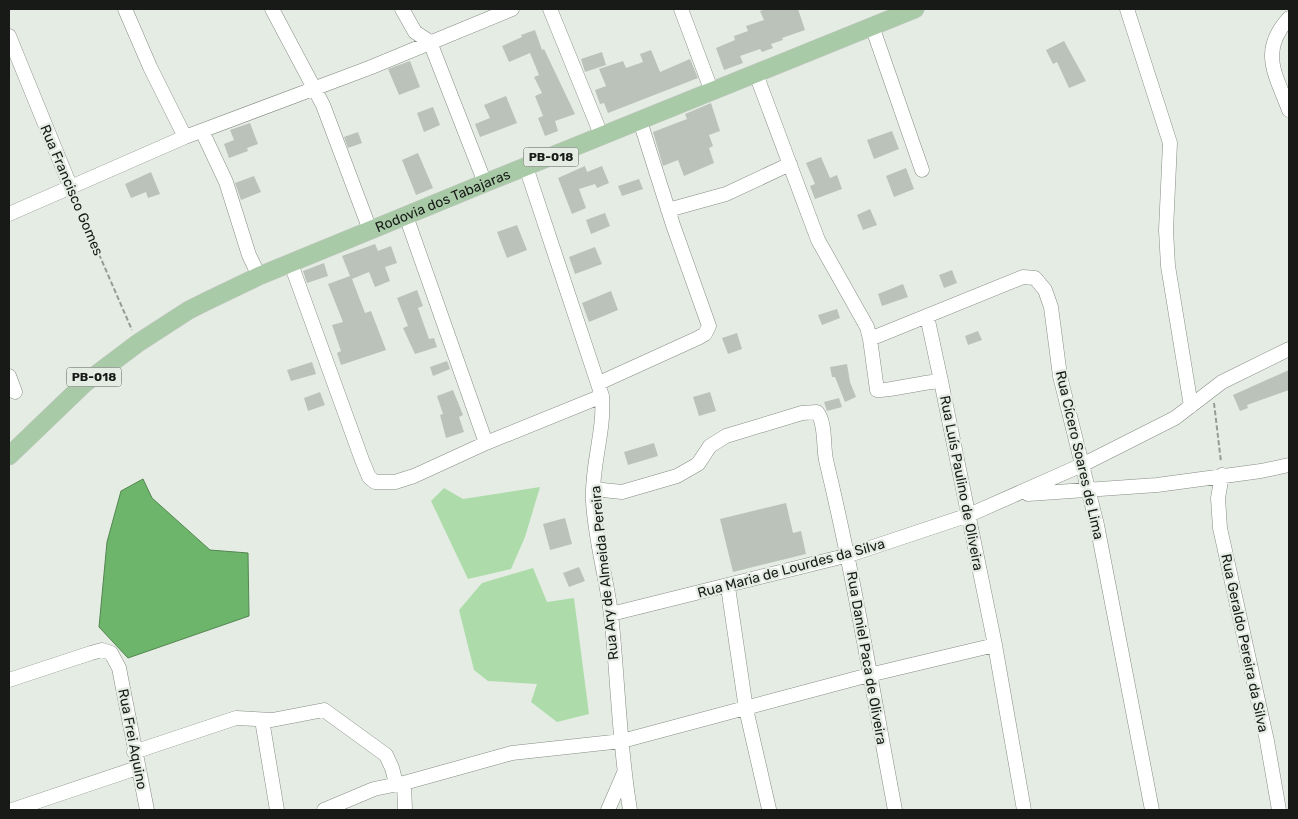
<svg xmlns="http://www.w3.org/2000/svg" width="1298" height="819" viewBox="0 0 1298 819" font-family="Rubik,sans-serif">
<rect width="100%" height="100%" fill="#e5ece4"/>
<!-- green -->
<path fill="#addcaa" d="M540 487 525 537 511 569 468 579 431 501 444 488 463 499Z
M533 568 547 602 574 598 589 714 557 722 531 702 537 684 488 681 474 670 459 610 482 583Z"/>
<!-- water -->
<path fill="#6db56a" stroke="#538651" d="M143 479 152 498 210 550 248 553 249 616 128 658 99 627 107 542 121 491Z"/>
<!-- building -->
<path fill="#bac2ba" d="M767 9H798L805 30 782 38 783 40 771 44 773 48 762 52 760 49 740 56 743 63 724 70 716 48 735 40 734 36 748 31 746 26 764 20 760 11Z
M535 30 542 50 544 49 575 114 555 121 558 131 545 136 538 118 543 116 535 96 542 93 534 77 539 75 530 53 509 62 502 46 522 37 521 35Z
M1064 41 1086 81 1069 88 1057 62 1053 64 1046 50Z
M651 50 660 72 690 59 698 78 608 113 604 103 600 104 595 90 606 86 599 69 623 61 626 68 643 62 640 54Z
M602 52 606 65 585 72 581 59Z
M410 61 420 87 399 95 388 69Z
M506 96 517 123 480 137 475 124 490 118 484 105Z
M711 103 720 131 709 135 713 146 709 148 714 163 684 176 678 160 663 166 653 132 687 119 685 114Z
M433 107 440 125 424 132 417 113Z
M250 123 258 144 247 148 248 151 229 158 224 144 234 140 230 130Z
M892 131 899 149 874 159 867 140Z
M358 132 362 143 348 148 344 137Z
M418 153 433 188 416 195 402 160Z
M821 157 830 178 837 175 842 189 815 199 810 186 815 184 806 163Z
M585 166 587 172 602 166 609 183 597 188 595 184 579 189 586 208 572 214 558 178Z
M906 168 914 189 894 197 886 176Z
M151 172 160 194 148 198 146 192 131 198 125 184Z
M254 176 261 192 241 200 235 183Z
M639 179 643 189 622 196 618 186Z
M870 209 877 225 863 230 857 215Z
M605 213 610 226 591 234 586 220Z
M517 225 527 250 507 258 497 232Z
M375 244 378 251 391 246 397 263 385 267 390 281 375 287 369 272 352 279 365 313 371 311 386 350 341 365 337 353 341 351 332 325 343 322 328 284 350 276 342 256Z
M595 247 602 264 575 274 569 257Z
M324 263 328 276 307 283 303 271Z
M952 270 957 283 944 288 939 275Z
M903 284 908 297 882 306 878 294Z
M417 290 423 306 418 308 429 339 434 338 437 347 415 354 403 328 408 326 397 298Z
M611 291 618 310 589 322 582 303Z
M837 309 840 318 822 325 818 315Z
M978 331 982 340 968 345 965 336Z
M737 333 742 349 728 354 722 338Z
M447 361 450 369 433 376 430 367Z
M312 362 316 374 291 381 287 370Z
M847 364 850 382 856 397 845 402 835 377H832L830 367Z
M1289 370V390L1247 405 1248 408 1240 411 1233 395Z
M453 390 463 415 459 417 464 432 446 438 440 415 443 414 437 396Z
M320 392 325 405 308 411 304 398Z
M710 392 716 411 699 416 693 397Z
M839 398 842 407 827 411 824 402Z
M654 443 658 456 628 465 624 452Z
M786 503 793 533 801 531 806 554 733 572 720 519Z
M565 518 572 544 550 550 543 524Z
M579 567 585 581 569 587 563 573Z"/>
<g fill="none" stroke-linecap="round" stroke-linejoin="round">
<defs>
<path id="minor" d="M125 9 150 67 185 137
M272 9 323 105 370 230
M402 9 415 32 430 42 485 183
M550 9 602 137
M681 9 712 92
M1127 9 1170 143 1166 230 1168 266 1191 406
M1289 18C1259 51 1275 73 1289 110
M872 26 922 170
M9 36 71 188
M756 74 818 240 867 327 870 339 877 390C884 392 928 381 941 381L995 645 1024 810
M202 131 226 182 249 255 259 276
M526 167 602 396C605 431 591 466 593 501 595 539 606 576 611 614 618 679 619 745 630 810
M668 210 726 194 790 164
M9 214 185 137 369 68 512 9
M406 216 486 443
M291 264 362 460 369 477 375 482H395L414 476 486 443 602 396
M927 316 941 381
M870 339 1023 277 1035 278 1045 290 1051 307 1060 376 1097 525 1152 810
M9 376 15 392
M599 383 698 338 705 334 709 326 673 225 640 121
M1222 475 1218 498 1220 528 1267 741 1279 810
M593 489 622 492 677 476 698 464 710 446 726 436 802 413 817 412C826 423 823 446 826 460 854 576 873 693 895 810
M1028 494 1157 485 1261 471 1289 465
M728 587 746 709 769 809
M611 614 849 555 969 515 1082 465 1175 418 1222 382 1289 349
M9 680 91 653 102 650 111 653 119 668 147 810
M262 720 277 810
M134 752 236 718 272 720 324 710 386 755 392 768 396 783
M12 810 137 768
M324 810 374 789 403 783
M405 810 404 783 512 753 622 741 869 675 995 645
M608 810 624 773"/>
<g id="major">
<path id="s1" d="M9 456 85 383 138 343 189 310 207 301 259 276 485 183 915 9"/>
</g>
</defs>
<!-- minor casing -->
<use href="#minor" stroke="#868d85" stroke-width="15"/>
<!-- major casing -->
<use href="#major" stroke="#c7c8c7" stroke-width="19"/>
<!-- path -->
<path stroke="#969b95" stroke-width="2" stroke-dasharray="5 2.5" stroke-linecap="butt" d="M75 199 132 330
M1214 403 1221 462"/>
<!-- minor -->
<use href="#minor" stroke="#fff" stroke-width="14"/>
<!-- major -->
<use href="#major" stroke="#a9caa7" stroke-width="18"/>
</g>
<g text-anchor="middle" stroke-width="4.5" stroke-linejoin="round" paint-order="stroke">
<!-- shield labels -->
<g fill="#e5ece4" stroke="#555954" stroke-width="1">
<rect x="523.5" y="147.5" width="55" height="19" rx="4"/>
<rect x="66.5" y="367.5" width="55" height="19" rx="4"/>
</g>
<g font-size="12" font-weight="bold" fill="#171a17">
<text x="551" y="161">PB-018</text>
<text x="94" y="381">PB-018</text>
</g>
<!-- street labels -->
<g font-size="14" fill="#171a17" stroke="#e5ece4">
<text transform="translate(72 190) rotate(67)" y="5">Rua Francisco Gomes</text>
<text dy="5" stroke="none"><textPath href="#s1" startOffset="509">Rodovia dos Tabajaras</textPath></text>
<text transform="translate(1080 455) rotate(77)" y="5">Rua Cícero Soares de Lima</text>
<text transform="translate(962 483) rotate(79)" y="5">Rua Luís Paulino de Oliveira</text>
<text transform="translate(791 568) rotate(-15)" y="5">Rua Maria de Lourdes da Silva</text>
<text transform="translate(604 573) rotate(-96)" y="5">Rua Ary de Almeida Pereira</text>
<text transform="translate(1245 643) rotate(78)" y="5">Rua Geraldo Pereira da Silva</text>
<text transform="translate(867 658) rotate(80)" y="5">Rua Daniel Paca de Oliveira</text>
<text transform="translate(133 739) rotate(79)" y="5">Rua Frei Aquino</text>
</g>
</g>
<!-- border -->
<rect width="1298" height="819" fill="none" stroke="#171a17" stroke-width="20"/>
</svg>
